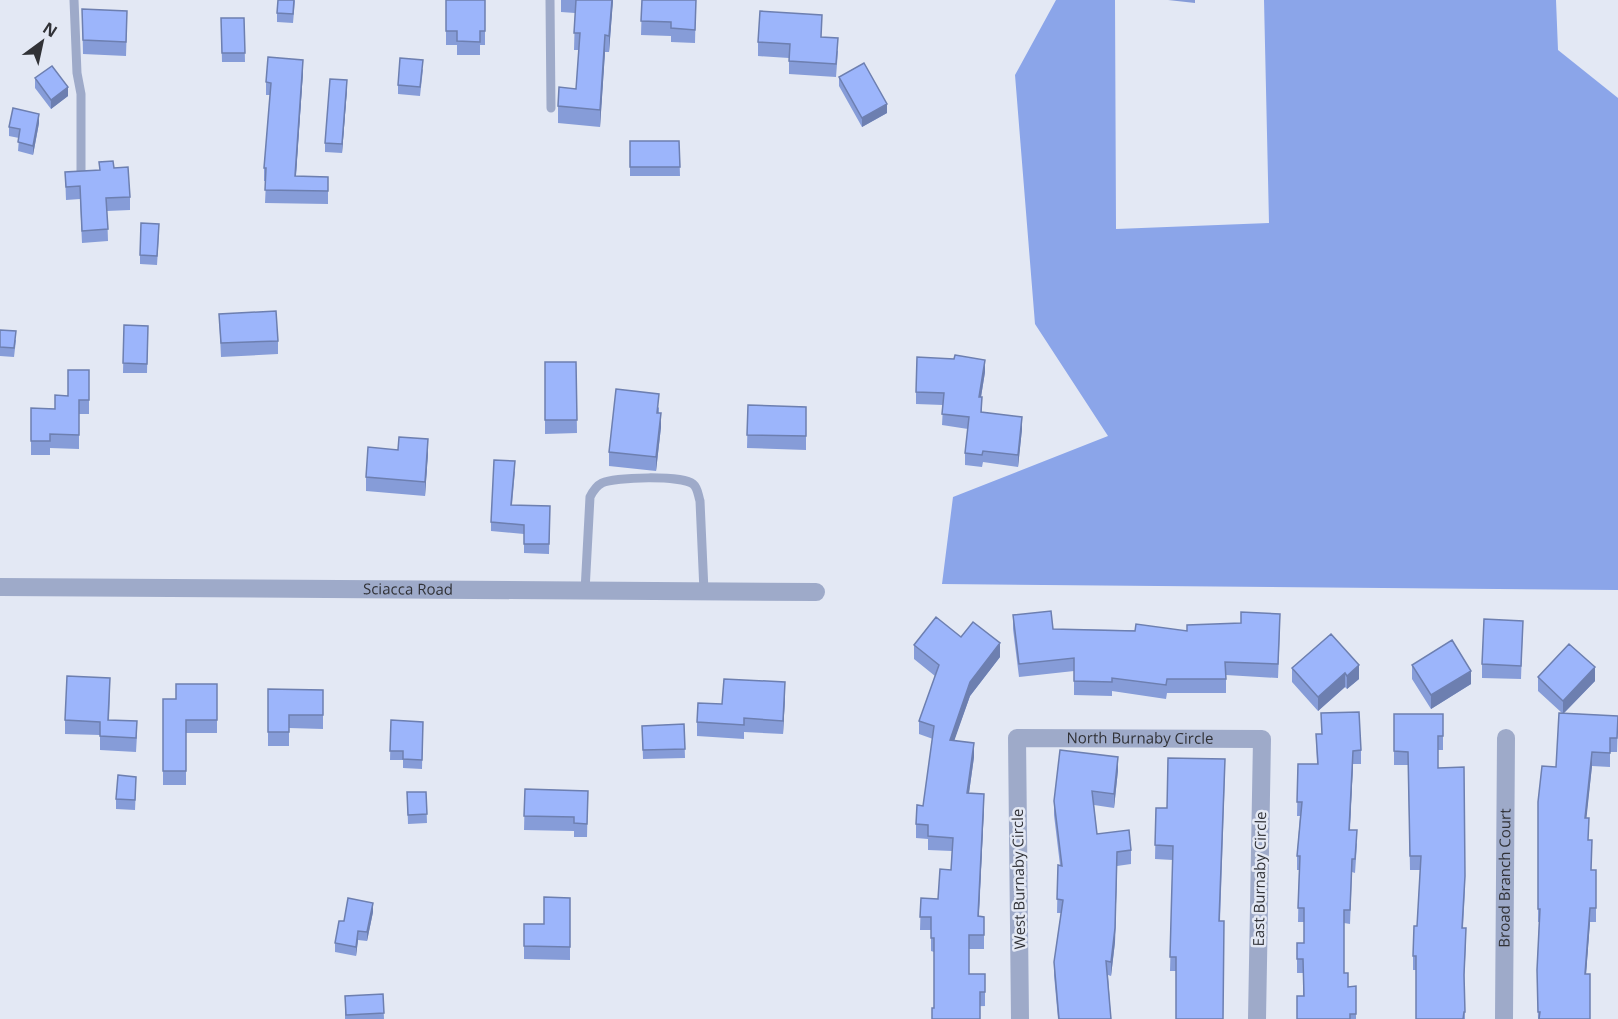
<svg xmlns="http://www.w3.org/2000/svg" width="1618" height="1019" viewBox="0 0 1618 1019" font-family="'Open Sans',sans-serif">
<rect width="100%" height="100%" fill="#e3e8f4"/>
<!-- forest -->
<path fill="#8ba5e9" d="M1056 0H1115L1116 229 1269 223 1264 0H1556L1558 50 1618 98V590L942 584 953 497 1108 436 1035 324 1015 75Z"/>
<g fill="none" stroke-linecap="round" stroke-linejoin="round">
<!-- lane -->
<path stroke="#9eaac9" stroke-width="9" d="M74 0 77 73 81 94V178
M550 0 551 108
M585 591 590 497C593 491 596 486 602 483 615 477 682 475 693 484 698 488 698 495 700 501L704 591"/>
<!-- street -->
<g stroke="#9eaac9" stroke-width="18">
<path id="s1" d="M0 587 816 592"/>
<path id="s2" d="M1020 1019 1017 738 1262 739 1257 1019"/>
<path id="s3" d="M1504 1019 1506 738"/>
</g>
</g>
<!-- wall -->
<path fill="#869cd8" d="M295 0 293 23 277 22V13Z
M446 0H485V45H480V55H457V45H446Z
M561 0H613L609 52H605L600 127 558 123V106L576 89 579 50H574L575 13 561 12Z
M642 0H696L695 43 671 42V36L641 35Z
M1168 0H1195V3Z
M82 9 127 24 126 56 83 54Z
M221 18H244L245 62H222Z
M822 37 838 51 836 77 789 74V58L758 56V42Z
M423 69 420 96 398 94V85Z
M303 72 296 176 328 177V204L265 203 266 181H264V168L270 95H266V82Z
M839 77 887 113 862 127 839 86Z
M35 78 68 96 51 109 35 88Z
M347 89 342 153 325 152V143Z
M39 123 33 155 18 151 19 138 9 136V127Z
M630 141H679L680 176H630Z
M114 168 130 197V210L107 211 108 241 82 243 80 199 66 200 65 172 99 170Z
M159 233 157 265 140 264V255Z
M219 314 278 341V354L221 357Z
M124 325 148 326 147 373H123Z
M0 330 16 340 14 357 0 356Z
M545 362H576L577 433 545 434Z
M89 370V414H79V449L50 448V455H31V408L55 409 68 396Z
M985 372 981 397 982 412 1022 429 1018 467 983 462 982 467 965 465V453L968 429 942 425 943 405 916 404V392Z
M748 405 806 407V450L747 448Z
M659 407V413L661 427 656 471 609 466V452Z
M428 453 425 496 366 491V477Z
M515 470 512 505 550 506 549 554 524 553V534L491 531V522Z
M1013 615 1053 629 1187 631 1280 628 1278 678 1226 675V693H1167L1166 699 1112 691V696L1074 695V671L1019 677 1013 629Z
M1523 621 1521 679 1482 678V664Z
M1331 634 1359 679 1347 689 1345 687 1318 711 1292 682V668Z
M961 637 1000 657 970 696 954 740 974 757 969 793 984 807 979 916 984 917V949H969V974H985V1006L934 1008V952L931 951V930H920L921 898 938 899 951 870 952 851 928 850V839L916 838V824L923 806 933 739 919 734V721L935 676 914 659V645Z
M1412 665 1471 684 1431 709 1412 679Z
M1538 677 1595 681 1564 713 1618 716 1617 752H1610V767L1592 766 1586 818 1591 870H1596V922H1590L1586 974 1590 1019H1538L1537 970 1539 922H1538V802L1556 767 1562 713 1538 691Z
M217 684V733H186V785H163V699H176Z
M268 689 323 690V729L289 728V746H268Z
M110 692 109 720 137 735 136 752 100 750V735L65 734V720Z
M785 696 783 734 744 732V739L697 736V722L722 704Z
M1321 713 1361 750V764H1353L1350 830 1357 844 1355 873 1352 872 1350 924 1344 923V973L1348 987 1356 986V1019H1297L1303 996V973H1297V943H1304V922H1298L1299 870H1297V856L1300 816H1297L1298 764H1317L1316 734H1322Z
M1394 714H1443V750H1438V768L1465 889 1463 928 1466 942 1464 982 1465 1019H1416V970H1413V956L1417 926 1420 870H1410L1408 765H1394Z
M391 720 423 722 422 769 403 768V760H390Z
M684 724 685 758 643 759 642 726Z
M1118 770 1114 808 1094 805 1097 834 1131 850V864L1117 866 1115 942 1111 976 1108 975 1111 1019H1058L1054 975V962L1061 913H1057L1058 865H1060L1054 815V801Z
M1225 773 1220 921 1176 971H1170L1173 860 1155 859 1156 808H1167Z
M136 786 135 810 116 809V799Z
M525 789 588 791 587 837H574V831L524 830Z
M407 792H426L427 823 408 824Z
M570 898V960L524 959V924H544Z
M373 912 367 941 358 940 356 956 335 952V943L344 921Z
M383 994 384 1019H345V996Z"/>
<!-- shaded-wall -->
<path fill="#6d7fb0" d="M612 0H613L609 52V36Z
M605 35V52L600 127V110Z
M303 60V72L295 189V176Z
M347 80V89L342 153V144Z
M68 87V96L51 109V100Z
M887 104V113L862 127V118Z
M39 114V123L33 155V146Z
M985 360V372L979 409V397Z
M661 413V427L656 471V457Z
M1022 417V429L1018 467V455Z
M428 439V453L425 496V482Z
M1000 643V657L970 696 950 753V740L970 682Z
M1359 665V679L1347 689V676Z
M1595 667V681L1563 714V701Z
M1471 671V684L1431 709V695Z
M1345 673V687L1318 711V697Z
M785 682V696L783 734V721Z
M974 743V757L967 807V793Z
M1353 751V764L1349 843V830Z
M1592 752V766L1585 832V818Z
M1118 757V770L1114 808V794Z
M984 794V807L978 930V916Z
M1117 866 1115 942 1111 976V962Z
M373 903V912L367 941V932Z
M1590 908V922L1585 988V974Z
M358 931V940L356 956V947Z"/>
<!-- building -->
<path fill="#9cb5fb" stroke="#6d7fb0" stroke-width="1.5" d="M278 0H294L293 14 277 13Z
M446 0H485V31H480V42L457 41V31H446Z
M576 0H612L609 36 605 35 600 110 558 106 559 87 576 89 580 33H574Z
M642 0H696L695 30 671 28V22L641 21Z
M82 9 127 11 126 42 83 40Z
M760 11 822 15 821 37 838 38 836 64 789 61 790 44 758 42Z
M221 18H244L245 53H222Z
M268 57 303 60 295 176 328 177V191L265 190 266 168H264L271 83 266 82Z
M400 58 423 60 420 87 398 85Z
M864 63 887 104 862 118 839 77Z
M52 66 68 87 51 100 35 78Z
M330 79 347 80 342 144 325 143Z
M13 108 39 114 33 146 18 142 20 129 9 127Z
M630 141H679L680 167H630Z
M113 161 114 168 128 167 130 197 106 198 108 229 82 231 80 186 66 187 65 172 100 170 99 162Z
M141 223 159 224 157 256 140 255Z
M276 311 278 341 221 343 219 314Z
M124 325 148 326 147 364 123 363Z
M0 330 16 331 14 348 0 347Z
M955 355 985 360 979 397H982L981 412 1022 417 1018 455 983 451 982 455 965 453 969 417 942 414 944 393 916 392 917 357 954 359Z
M545 362H576L577 420H545Z
M68 370H89V400H79V435L50 434V441H31V408L55 409V395L68 396Z
M616 389 659 394 657 413H661L656 457 609 452Z
M748 405 806 407V436L747 435Z
M399 437 428 439 425 482 366 477 368 447 398 450Z
M494 460 515 461 511 505 550 506 549 544H524V525L491 522Z
M1051 611 1053 629 1135 631 1136 624 1187 631V625L1241 623V612L1280 614 1278 664 1225 662 1226 679H1167L1166 685 1112 678V682L1074 681V658L1019 664 1013 615Z
M936 617 961 637 973 622 1000 643 970 682 950 740 974 743 967 793 984 794 978 916 984 917V935H969V974H985V992H980V1019H932V1008H934V938H931V917H920L921 898 938 899 940 869 951 870 953 838 928 836V825L916 824 917 805 923 806 934 726 919 721 939 665 914 645Z
M1484 619 1523 621 1521 666 1482 664Z
M1331 634 1359 665 1347 676 1345 673 1318 697 1292 668Z
M1452 640 1471 671 1431 695 1412 665Z
M1569 644 1595 667 1563 701 1538 677Z
M67 676 110 678 108 720 137 721 136 738 100 736V722L65 720Z
M724 679 785 682 783 721 744 718V725L697 722 698 703 722 704Z
M176 684H217V720H186V771H163V699H176Z
M268 689 323 690V715H289V732H268Z
M1359 712 1361 750 1353 751 1349 830H1357L1355 859H1352L1350 910H1344V973H1348V987L1356 986V1014H1350V1019H1297V996H1304L1303 959H1297V943H1304V908H1298L1300 856H1297L1302 802H1297L1298 764H1318L1316 734H1322L1321 713Z
M1559 713 1618 716 1617 738H1610V753L1592 752 1585 818H1589L1588 840H1592L1591 870H1596V908H1590L1585 974H1590V1019H1539L1540 1012H1538L1537 970 1540 909H1538V802L1542 766 1556 767Z
M1394 714H1443V736H1438V768L1464 767 1465 876 1462 928H1466L1464 975 1465 1012H1464L1463 1019H1416V956H1413L1414 926H1417L1421 856H1410L1408 752 1394 751Z
M391 720 423 722 422 760 403 759V751H390Z
M684 724 685 749 643 750 642 726Z
M1060 750 1118 757 1114 794 1092 791 1097 834 1129 830 1131 850 1117 852 1115 928 1111 962 1106 961 1111 1019H1059L1054 962 1063 900 1057 899 1058 865 1062 866 1054 801Z
M1168 758 1225 759 1219 921H1224L1223 1019H1176V957H1170L1173 846 1155 845 1156 808H1167Z
M118 775 136 777 135 800 116 799Z
M525 789 588 791 587 824 574 823V817L524 816Z
M407 792H426L427 814 408 815Z
M544 897 570 898V947L524 946V924H544Z
M348 898 373 903 367 932 358 931 356 947 335 943 339 921H344Z
M383 994 384 1013 346 1015 345 996Z"/>
<g text-anchor="middle" stroke-width="5" stroke-linejoin="round" paint-order="stroke">
<!-- street labels -->
<g font-size="15" fill="#313237" stroke="#e3e8f4">
<text dy="5" stroke="none"><textPath href="#s1" startOffset="408">Sciacca Road</textPath></text>
<text dy="5" stroke="none"><textPath href="#s2" startOffset="404">North Burnaby Circle</textPath></text>
<text dy="5" stroke="none"><textPath href="#s3" startOffset="141">Broad Branch Court</textPath></text>
<text transform="translate(1019 879) rotate(-91)" y="5">West Burnaby Circle</text>
<text transform="translate(1260 879) rotate(-89)" y="5">East Burnaby Circle</text>
</g>
</g>
<!-- north arrow -->
<g transform="translate(42 42) rotate(33)" stroke="#e3e8f4" stroke-width="4.5" paint-order="stroke">
<path d="M0-4.5L10 22L0 15L-10 22Z" fill="#313237"/>
<text y="-9" font-size="16" font-weight="bold" text-anchor="middle" fill="#313237">N</text>
</g>
</svg>
